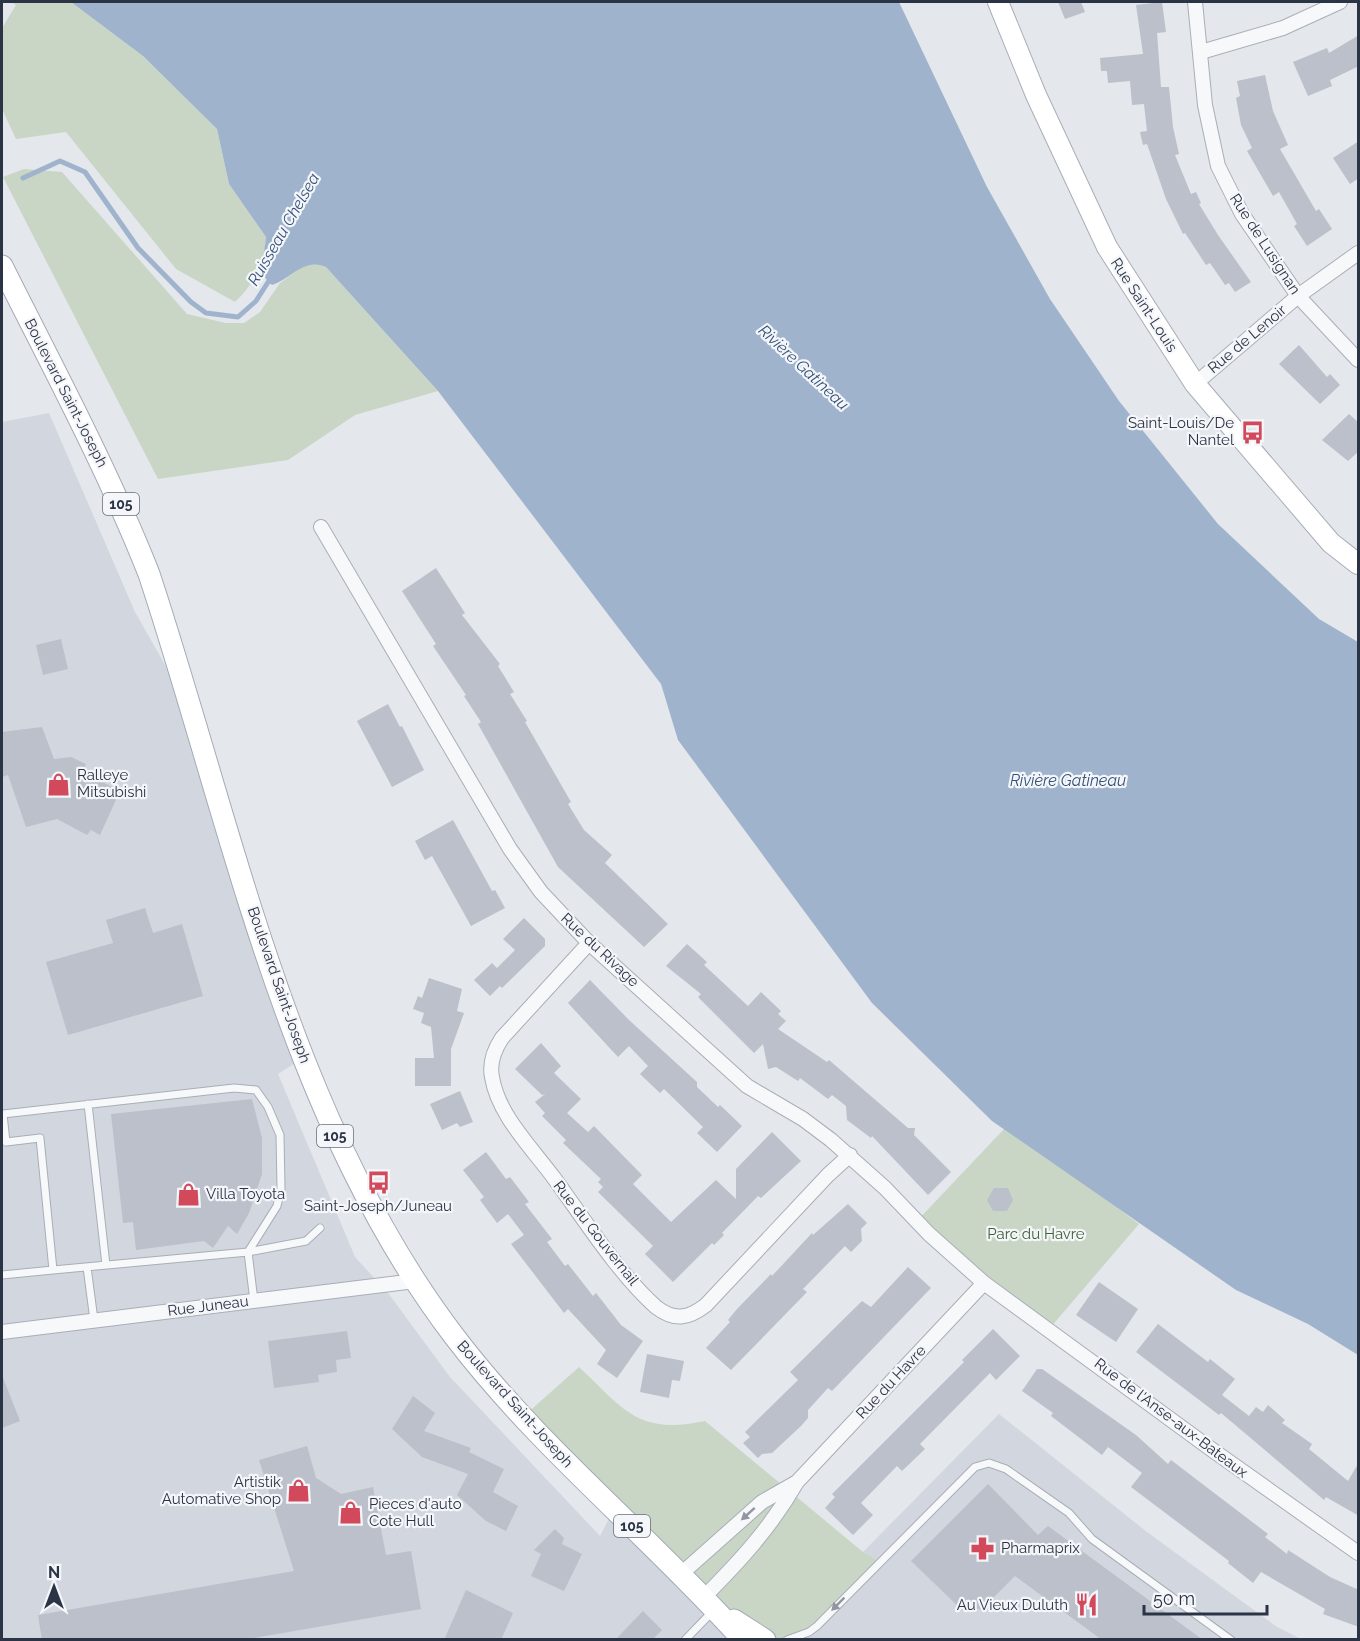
<svg xmlns="http://www.w3.org/2000/svg" width="1360" height="1641" viewBox="0 0 1360 1641" font-family="Raleway,sans-serif">
<rect width="100%" height="100%" fill="#e4e7ec"/>
<!-- built -->
<path fill="#d2d6de" d="M49 413 135 612 190 709 303 1058 278 1074 355 1257 388 1293 450 1377 600 1536 614 1509 765 1639 2 1640V422Z
M999 1414 1147 1532 1277 1627 1301 1639 787 1640 879 1562 863 1552Z"/>
<!-- green -->
<path fill="#c9d6c5" d="M11 2H71L143 56 217 129 229 184 266 237C265 264 254 284 235 302L176 269 66 132 16 139 2 109V28L16 5Z
M24 169 62 172 187 314 226 323H244L260 312 280 283 303 266 319 264 326 267 438 391 355 415 288 460 158 479 3 177Z
M1004 1129 1083 1182 1139 1224 1050 1328 916 1222Z
M579 1367C625 1410 637 1435 705 1421L863 1552 880 1562 817 1626 787 1639H765L715 1608 524 1416Z"/>
<!-- water -->
<path fill="#9fb4cc" d="M71 2H899L987 187 1050 299 1119 401 1218 524 1319 619 1358 642V1355L1308 1324 1236 1290 992 1121 872 1003 678 740 661 684 438 391 326 267C304 257 291 279 272 285 256 274 265 254 266 237L229 184 217 129 143 56Z"/>
<g fill="none" stroke-linecap="round" stroke-linejoin="round">
<!-- stream -->
<path stroke="#9fb4cc" stroke-width="5" d="M23 178 60 161 85 172 138 248 191 302 206 313 238 317 256 301 272 276"/>
</g>
<!-- building -->
<path fill="#bbc0ca" d="M1058 2H1081L1085 12 1065 19Z
M1162 2 1166 32 1157 33 1161 87H1169L1173 127 1179 154 1175 155 1191 194 1196 192 1201 203 1199 204 1218 235 1251 282 1235 292 1229 283 1225 285 1210 263 1206 265 1185 233 1183 234 1166 199 1147 144 1143 145 1140 132 1147 131 1144 104 1132 105 1130 81 1108 83 1107 71H1101L1100 58 1143 54 1136 5Z
M1359 35V66L1330 80 1332 86 1308 96 1293 62 1327 48 1329 53Z
M1265 75 1273 111 1288 145 1280 149 1316 211 1319 209 1332 229 1307 246 1294 226 1297 224 1279 192 1273 196 1247 151 1252 148 1241 125 1236 98 1240 96 1237 81Z
M1359 141V178L1350 184 1333 158Z
M1299 345 1327 377 1330 374 1340 385 1320 404 1279 364Z
M1349 414 1359 423V451L1348 461 1322 440Z
M436 568 465 613 462 615 500 664 498 666 514 692 510 694 527 721 525 722 571 802 568 804 584 830 612 855 605 863 668 924 644 947 558 867 478 724 481 722 464 696 466 695 433 646 436 644 402 591Z
M61 639 68 669 43 675 36 645Z
M388 704 400 727 402 726 424 770 392 787 357 721Z
M42 727 54 759 71 757 86 764 83 772 120 791 100 835 91 830 87 835 57 819 26 827 8 775 2 777V732Z
M453 820 492 891 495 890 505 908 471 926 432 856 425 860 415 841Z
M145 908 153 933 182 924 203 996 68 1035 46 962 113 943 106 920Z
M524 918 545 939V946L502 988 500 986 490 996 474 980 492 963 497 968 515 950 503 939Z
M687 944 707 962 704 965 748 1006 761 992 781 1011 778 1014 786 1021 778 1029 827 1062 829 1060 908 1128H915L914 1135 951 1172 928 1195 872 1136 871 1138 847 1120 846 1106 832 1095 828 1099 800 1078 798 1081 776 1067 768 1069 763 1044 754 1053 698 997 701 994 666 966Z
M429 978 462 989 457 1011 464 1013 451 1049V1086H415V1058H434L431 1027 421 1023 424 1013 413 1009 418 996 422 998Z
M590 980 629 1020 697 1082V1087L718 1107 720 1105 742 1126 717 1152 697 1133 703 1127 664 1089 660 1093 640 1074 648 1066 629 1046 618 1057 568 1003Z
M541 1043 561 1066 554 1073 581 1099 567 1113 588 1132 594 1126 642 1175 633 1184 671 1222 716 1180 736 1199V1169L772 1132 801 1161 761 1198 758 1196 722 1233 724 1235 714 1245 712 1243 673 1282 645 1254 653 1246 598 1192 603 1187 598 1182 601 1179 563 1143 566 1140 542 1116 545 1113 535 1102 545 1094 542 1095 515 1069Z
M460 1091 473 1122 460 1127 457 1123 442 1130 430 1104Z
M252 1099 262 1138V1174L249 1213 237 1234 228 1226 213 1248 204 1241 136 1250 133 1222 123 1223 111 1114Z
M486 1152 506 1179 510 1177 529 1202 525 1204 552 1239 547 1242 565 1266 568 1264 593 1296 596 1293 621 1325 643 1341 617 1378 597 1364 606 1350 568 1309 564 1313 511 1244 524 1235 508 1214 497 1223 480 1200 484 1197 463 1170Z
M994 1188H1008L1013 1200 1007 1211H993L987 1200Z
M848 1204 867 1223 861 1229 862 1241 851 1252 845 1246 803 1289 807 1292 731 1370 706 1348 730 1322 728 1320 737 1309 771 1274 772 1276 812 1233 813 1235Z
M908 1267 931 1288 832 1391 828 1388 808 1410V1418L801 1426 772 1453 762 1454 758 1458 743 1443 750 1437 745 1432 798 1380 790 1372 862 1301 871 1307Z
M1099 1282 1138 1309 1116 1342 1076 1315Z
M1158 1324 1208 1362 1210 1359 1235 1379 1222 1395 1249 1416 1256 1407 1263 1412 1268 1405 1285 1420 1282 1423 1312 1444 1309 1449 1348 1481 1359 1462V1516L1326 1497 1324 1500 1221 1413 1219 1415 1136 1352Z
M993 1329 1020 1356 996 1380 990 1373 920 1444 925 1449 902 1471 897 1466 861 1503 873 1515 853 1535 825 1508 835 1497 832 1494 964 1362 962 1360Z
M347 1331 351 1358 336 1360 337 1372 318 1375 319 1382 274 1388 268 1341Z
M647 1354 684 1361 680 1381 672 1380 669 1398 640 1392Z
M1037 1369H1042L1136 1435 1168 1464 1171 1460 1268 1534 1265 1537 1287 1554 1288 1550 1330 1577 1359 1590V1627L1323 1614 1325 1609 1261 1572 1253 1583 1228 1563 1229 1561 1131 1487 1142 1473 1108 1447 1102 1455 1051 1416 1053 1413 1022 1391Z
M2 1375 20 1421 2 1428Z
M413 1396 435 1413 424 1431 471 1448 469 1452 504 1469 493 1492 518 1506 506 1531 486 1521 457 1495 468 1474 422 1457 392 1429Z
M307 1446 316 1478 341 1494 373 1487 386 1555 411 1551 421 1609 242 1640H42L38 1615 294 1571 259 1460Z
M988 1484 1038 1535 1048 1526 1203 1640H1102L1015 1576 982 1609 962 1610 911 1561Z
M555 1529 564 1538 562 1544 582 1554 564 1591 531 1576 541 1554 534 1550Z
M466 1590 513 1613 501 1640H444Z
M643 1611 662 1630 652 1640H615Z"/>
<g fill="none" stroke-linecap="round" stroke-linejoin="round">
<defs>
<path id="lane" d="M88 1104 106 1265
M87 1267 94 1320
M53 1270 248 1252 306 1241 320 1228
M2 1275 53 1270 40 1138 6 1142 3 1114 234 1088 256 1090 268 1107 280 1135 281 1189 277 1206 248 1252 254 1301
M685 1640 713 1611
M787 1640 809 1632 817 1626 975 1467 989 1463 1006 1469 1069 1513 1092 1539 1231 1640"/>
<path id="street" d="M1195 2 1205 105 1218 166 1242 214 1298 296 1358 360
M1201 52 1283 28 1340 2
M1195 384 1298 296 1358 253
M321 527 510 849 541 892 589 943 747 1086 803 1119 831 1140 885 1188 929 1234 984 1283 1211 1449 1358 1553
M589 943 502 1038C494 1050 489 1062 492 1077 498 1115 532 1148 554 1178 584 1219 618 1273 656 1307 674 1321 688 1319 706 1305L828 1175 850 1155
M2 1332 415 1281
M681 1574 762 1502 797 1482
M704 1597C741 1560 771 1527 797 1482L984 1283"/>
<path id="secondary" d="M998 2 1036 95 1107 247 1195 384 1331 543 1358 564"/>
<path id="primary" d="M2 266C53 368 107 468 149 574 234 831 288 1118 454 1336 539 1448 650 1536 743 1640
M734 1620 765 1640"/>
</defs>
<!-- lane casing -->
<use href="#lane" stroke="#a9aeb7" stroke-width="9"/>
<!-- street casing -->
<use href="#street" stroke="#a9aeb7" stroke-width="16"/>
<!-- secondary casing -->
<use href="#secondary" stroke="#a9aeb7" stroke-width="22"/>
<!-- primary casing -->
<use href="#primary" stroke="#a3abb8" stroke-width="23"/>
<!-- lane -->
<use href="#lane" stroke="#f7f8fa" stroke-width="7"/>
<!-- street -->
<use href="#street" stroke="#f7f8fa" stroke-width="14"/>
<!-- secondary -->
<use href="#secondary" stroke="#fff" stroke-width="20"/>
<!-- primary -->
<use href="#primary" stroke="#fff" stroke-width="21"/>
</g>
<!-- one-way arrows -->
<defs><path id="oneway-solid" d="M-6-.8H1V-3.2L6.5 0L1 3.2V.8H-6Z" transform="scale(1.5)"/></defs>
<g fill="#9196a0">
<use href="#oneway-solid" transform="translate(748 1514) rotate(138)"/>
<use href="#oneway-solid" transform="translate(838 1604) rotate(135)"/>
</g>
<!-- icons -->
<defs>
<symbol id="bus-bare" viewBox="-9 -9 18 18"><path d="M-5-6H5V4H4V6H2V4H-2V6H-4V4H-5ZM-3.5-4V0h7V-4ZM-3.5 1.2v1.5H-2V1.2ZM2 1.2v1.5H3.5V1.2Z" fill="#d1495b" stroke="#f4f6f9" stroke-width="2.5" paint-order="stroke"/></symbol>
<symbol id="shop-bare" viewBox="-9 -9 18 18"><path d="M-5-2.5h2.3a2.7 3.5 0 0 1 5.4 0H5L5.5 6h-11ZM-1.5-2.5h3a1.5 2.3 0 0 0-3 0Z" fill="#d1495b" stroke="#f4f6f9" stroke-width="2.5" paint-order="stroke"/></symbol>
<symbol id="pharmacy-bare" viewBox="-9 -9 18 18"><path d="M-2-6h4v4h4v4h-4v4h-4v-4h-4v-4h4Z" fill="#d1495b" stroke="#f4f6f9" stroke-width="2.5" paint-order="stroke"/></symbol>
<symbol id="restaurant-bare" viewBox="-9 -9 18 18"><path d="M-5-6h1v4h1v-4h1v4h1v-4h1v5L-1.5 .5V6h-2V.5L-5-1ZM5-6V6H3V1.5H1.5Q1.5-4 5-6Z" fill="#d1495b" stroke="#f4f6f9" stroke-width="2.5" paint-order="stroke"/></symbol>
</defs>
<g fill-rule="evenodd">
<use href="#bus-bare" x="1236" y="416" width="33" height="33"/>
<use href="#shop-bare" x="42" y="768" width="33" height="33"/>
<use href="#bus-bare" x="362" y="1166" width="33" height="33"/>
<use href="#shop-bare" x="172" y="1178" width="33" height="33"/>
<use href="#shop-bare" x="282" y="1474" width="33" height="33"/>
<use href="#shop-bare" x="334" y="1496" width="33" height="33"/>
<use href="#pharmacy-bare" x="966" y="1532" width="33" height="33"/>
<use href="#restaurant-bare" x="1070" y="1588" width="33" height="33"/>
</g>
<g text-anchor="middle" stroke-width="4.5" stroke-linejoin="round" paint-order="stroke">
<!-- shield labels -->
<g fill="#f4f6f9" stroke="#676e7b" stroke-width="1.5">
<rect x="103" y="493" width="36" height="22" rx="4.5"/>
<rect x="317" y="1125" width="36" height="22" rx="4.5"/>
<rect x="614" y="1515" width="36" height="22" rx="4.5"/>
</g>
<g font-size="14" font-weight="bold" fill="#2b3445">
<text x="121" y="509">105</text>
<text x="335" y="1141">105</text>
<text x="632" y="1531">105</text>
</g>
<!-- street labels -->
<g font-size="15" fill="#2b3445" stroke="#f4f6f9">
<text transform="translate(1265 244) rotate(57)" y="5">Rue de Lusignan</text>
<text transform="translate(1144 305) rotate(57)" y="5">Rue Saint-Louis</text>
<text transform="translate(1247 339) rotate(-40)" y="5">Rue de Lenoir</text>
<text transform="translate(66 393) rotate(63)" y="5">Boulevard Saint-Joseph</text>
<text transform="translate(600 950) rotate(43)" y="5">Rue du Rivage</text>
<text transform="translate(279 985) rotate(71)" y="5">Boulevard Saint-Joseph</text>
<text transform="translate(596 1233) rotate(52)" y="5">Rue du Gouvernail</text>
<text transform="translate(208 1306) rotate(-7)" y="5">Rue Juneau</text>
<text transform="translate(891 1382) rotate(-47)" y="5">Rue du Havre</text>
<text transform="translate(515 1404) rotate(48)" y="5">Boulevard Saint-Joseph</text>
<text transform="translate(1171 1418) rotate(37)" y="5">Rue de l'Anse-aux-Bateaux</text>
</g>
<!-- poi labels -->
<g font-size="15" fill="#2b3445" stroke="#f4f6f9" text-anchor="start">
<text x="1234" y="428" text-anchor="end">Saint-Louis/De<tspan x="1234" dy="17">Nantel</tspan></text>
<text x="77" y="780">Ralleye<tspan x="77" dy="17">Mitsubishi</tspan></text>
<text x="206" y="1199">Villa Toyota</text>
<text x="378" y="1211" text-anchor="middle">Saint-Joseph/Juneau</text>
<text x="281" y="1487" text-anchor="end">Artistik<tspan x="281" dy="17">Automative Shop</tspan></text>
<text x="369" y="1509">Pieces d'auto<tspan x="369" dy="17">Cote Hull</tspan></text>
<text x="1001" y="1553">Pharmaprix</text>
<text x="1068" y="1610" text-anchor="end">Au Vieux Duluth</text>
</g>
<!-- park labels -->
<g font-size="15" fill="#3f6138" stroke="#f4f6f9">
<text x="1036" y="1239">Parc du Havre</text>
</g>
<!-- water labels -->
<g font-size="16" font-style="italic" fill="#34527a" stroke="#f4f6f9">
<text transform="translate(283 229) rotate(-60)" y="6">Ruisseau Chelsea</text>
<text transform="translate(804 367) rotate(43)" y="6">Rivière Gatineau</text>
<text x="1068" y="786">Rivière Gatineau</text>
</g>
</g>
<!-- border -->
<rect width="1360" height="1641" fill="none" stroke="#2b3445" stroke-width="6"/>
<!-- north arrow -->
<g transform="translate(54 1587)" stroke="#f4f6f9" stroke-width="4.5" paint-order="stroke">
<path d="M0-4.5L10 22L0 15L-10 22Z" fill="#2b3445"/>
<text y="-9" font-size="16" font-weight="bold" text-anchor="middle" fill="#2b3445">N</text>
</g>
<!-- scale -->
<path d="M1144 1605v9h123v-9" fill="none" stroke="#2b3445" stroke-width="3"/>
<text x="1153" y="1605" font-size="18" fill="#2b3445" stroke="#f4f6f9" stroke-width="4.5" paint-order="stroke">50 m</text>
</svg>
